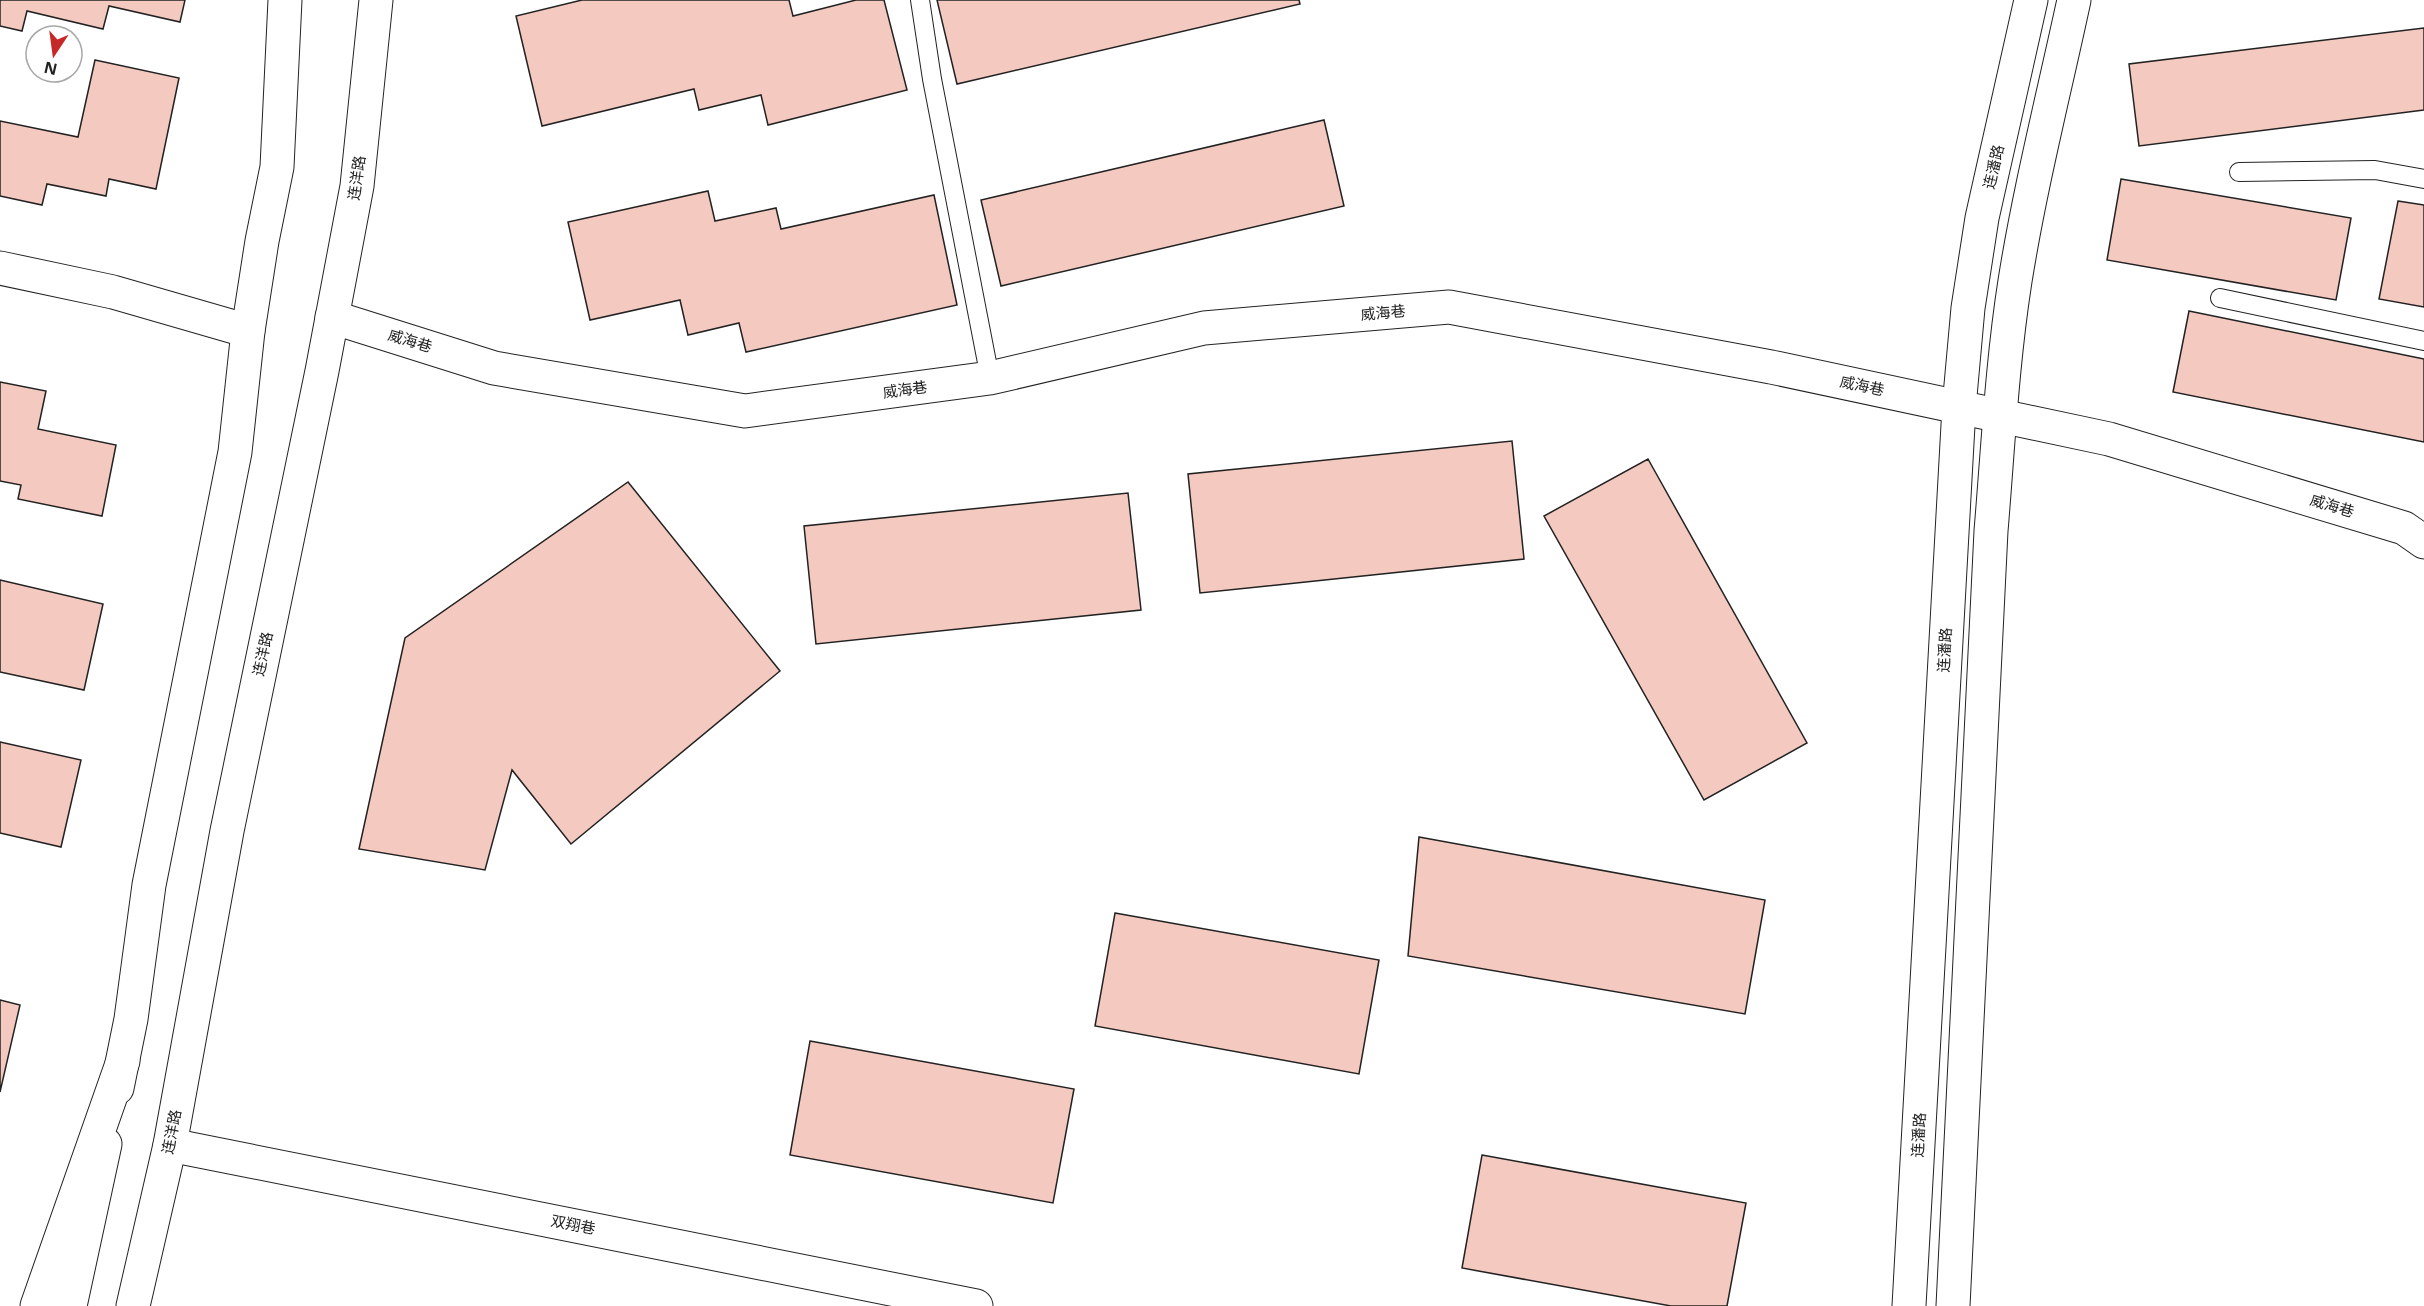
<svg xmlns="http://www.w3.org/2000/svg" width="2424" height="1306" viewBox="0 0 2424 1306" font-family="'Open Sans','Noto Sans SC',sans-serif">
<rect width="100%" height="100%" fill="#fff"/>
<!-- building -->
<path fill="#f3c9c0" stroke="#222" stroke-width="1.5" d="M0 0H185L180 22 109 6 103 29 27 11 22 31 0 26Z
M582 0H789L793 16 856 0H884L907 90 768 125 761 95 699 110 694 89 542 126 516 16Z
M937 0H1299L1300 4 957 84Z
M2424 28V110L2139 146 2129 64Z
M95 60 179 78 156 189 109 179 106 196 47 184 42 205 0 196V121L78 137Z
M1324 120 1344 206 1001 286 981 200Z
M2121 179 2351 218 2336 300 2107 260Z
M708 191 715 221 776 208 781 229 934 195 957 305 746 352 739 323 688 335 680 300 590 320 568 222Z
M2398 201 2424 205V307L2379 299Z
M2189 311 2424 359V442L2173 392Z
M0 382 46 391 38 429 116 445 102 516 18 499 21 485 0 481Z
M1512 441 1524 559 1200 593 1188 474Z
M1648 459 1807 743 1704 800 1544 516Z
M628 482 780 671 571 844 512 770 485 870 359 849 405 638Z
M1128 493 1141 610 816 644 804 526Z
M0 580 103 604 84 690 0 672Z
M0 742 81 760 61 847 0 833Z
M1419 837 1765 900 1745 1014 1408 956Z
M1115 913 1379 960 1359 1074 1095 1026Z
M0 1000 20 1005 0 1092Z
M810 1041 1074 1089 1053 1203 790 1155Z
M1482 1155 1746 1203 1727 1306H1671L1462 1268Z"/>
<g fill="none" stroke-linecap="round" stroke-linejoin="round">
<defs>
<path id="service" d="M920 0 932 79 990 378
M2239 172 2375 170 2424 179
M2220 298 2424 341"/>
<path id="minor" d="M0 268 113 292 248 331
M332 317 494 368 745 411 990 378 1204 328 1449 307 1771 367 2109 439 2404 528 2424 542"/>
<path id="tertiary" d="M170 1145 976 1306"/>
<path id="secondary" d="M117 1088 131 1019 149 885 235 452 248 331 262 241 277 167 285 0
M70 1306 105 1144
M133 1306 170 1145 227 831 322 371 357 186 376 0
M1909 1306 1959 407 1968 308 1982 218 2031 0
M1953 1306 1991 531C1998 448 2002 364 2015 281 2030 187 2054 93 2074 0"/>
<path id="primary" d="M37 1306 123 1061"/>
</defs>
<!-- service casing -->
<use href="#service" stroke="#222" stroke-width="20"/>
<!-- minor casing -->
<use href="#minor" stroke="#222" stroke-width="35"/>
<!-- tertiary casing -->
<use href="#tertiary" stroke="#222" stroke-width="35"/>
<!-- secondary casing -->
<use href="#secondary" stroke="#222" stroke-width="35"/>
<!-- primary casing -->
<use href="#primary" stroke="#222" stroke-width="35"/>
<!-- service -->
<use href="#service" stroke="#fff" stroke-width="18"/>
<!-- minor -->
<use href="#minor" stroke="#fff" stroke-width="33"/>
<!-- tertiary -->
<use href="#tertiary" stroke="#fff" stroke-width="33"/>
<!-- secondary -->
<use href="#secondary" stroke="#fff" stroke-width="33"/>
<!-- primary -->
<use href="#primary" stroke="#fff" stroke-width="33"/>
</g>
<g text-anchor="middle" stroke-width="4.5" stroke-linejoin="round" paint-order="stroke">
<!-- street labels -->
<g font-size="15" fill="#222" stroke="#fff">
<text transform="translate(1994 167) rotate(-77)" y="5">连潘路</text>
<text transform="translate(357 178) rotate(-82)" y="5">连洋路</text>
<text transform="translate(1383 313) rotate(-5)" y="5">威海巷</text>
<text transform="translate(410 341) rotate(17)" y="5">威海巷</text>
<text transform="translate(1862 386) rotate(12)" y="5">威海巷</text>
<text transform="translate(905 390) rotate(-8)" y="5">威海巷</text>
<text transform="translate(2332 506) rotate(17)" y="5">威海巷</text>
<text transform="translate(1945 650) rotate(-87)" y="5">连潘路</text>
<text transform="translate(263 654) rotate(-78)" y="5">连洋路</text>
<text transform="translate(172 1132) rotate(-79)" y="5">连洋路</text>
<text transform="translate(1919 1135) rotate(-87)" y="5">连潘路</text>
<text transform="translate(573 1225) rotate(11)" y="5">双翔巷</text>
</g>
</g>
<!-- north arrow -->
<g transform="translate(54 54) rotate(193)"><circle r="28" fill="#ffffff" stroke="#a7a7a7" stroke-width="1.5"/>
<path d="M0-4.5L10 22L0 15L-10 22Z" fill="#c62828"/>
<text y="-9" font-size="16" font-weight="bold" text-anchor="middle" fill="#222222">N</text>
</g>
</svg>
